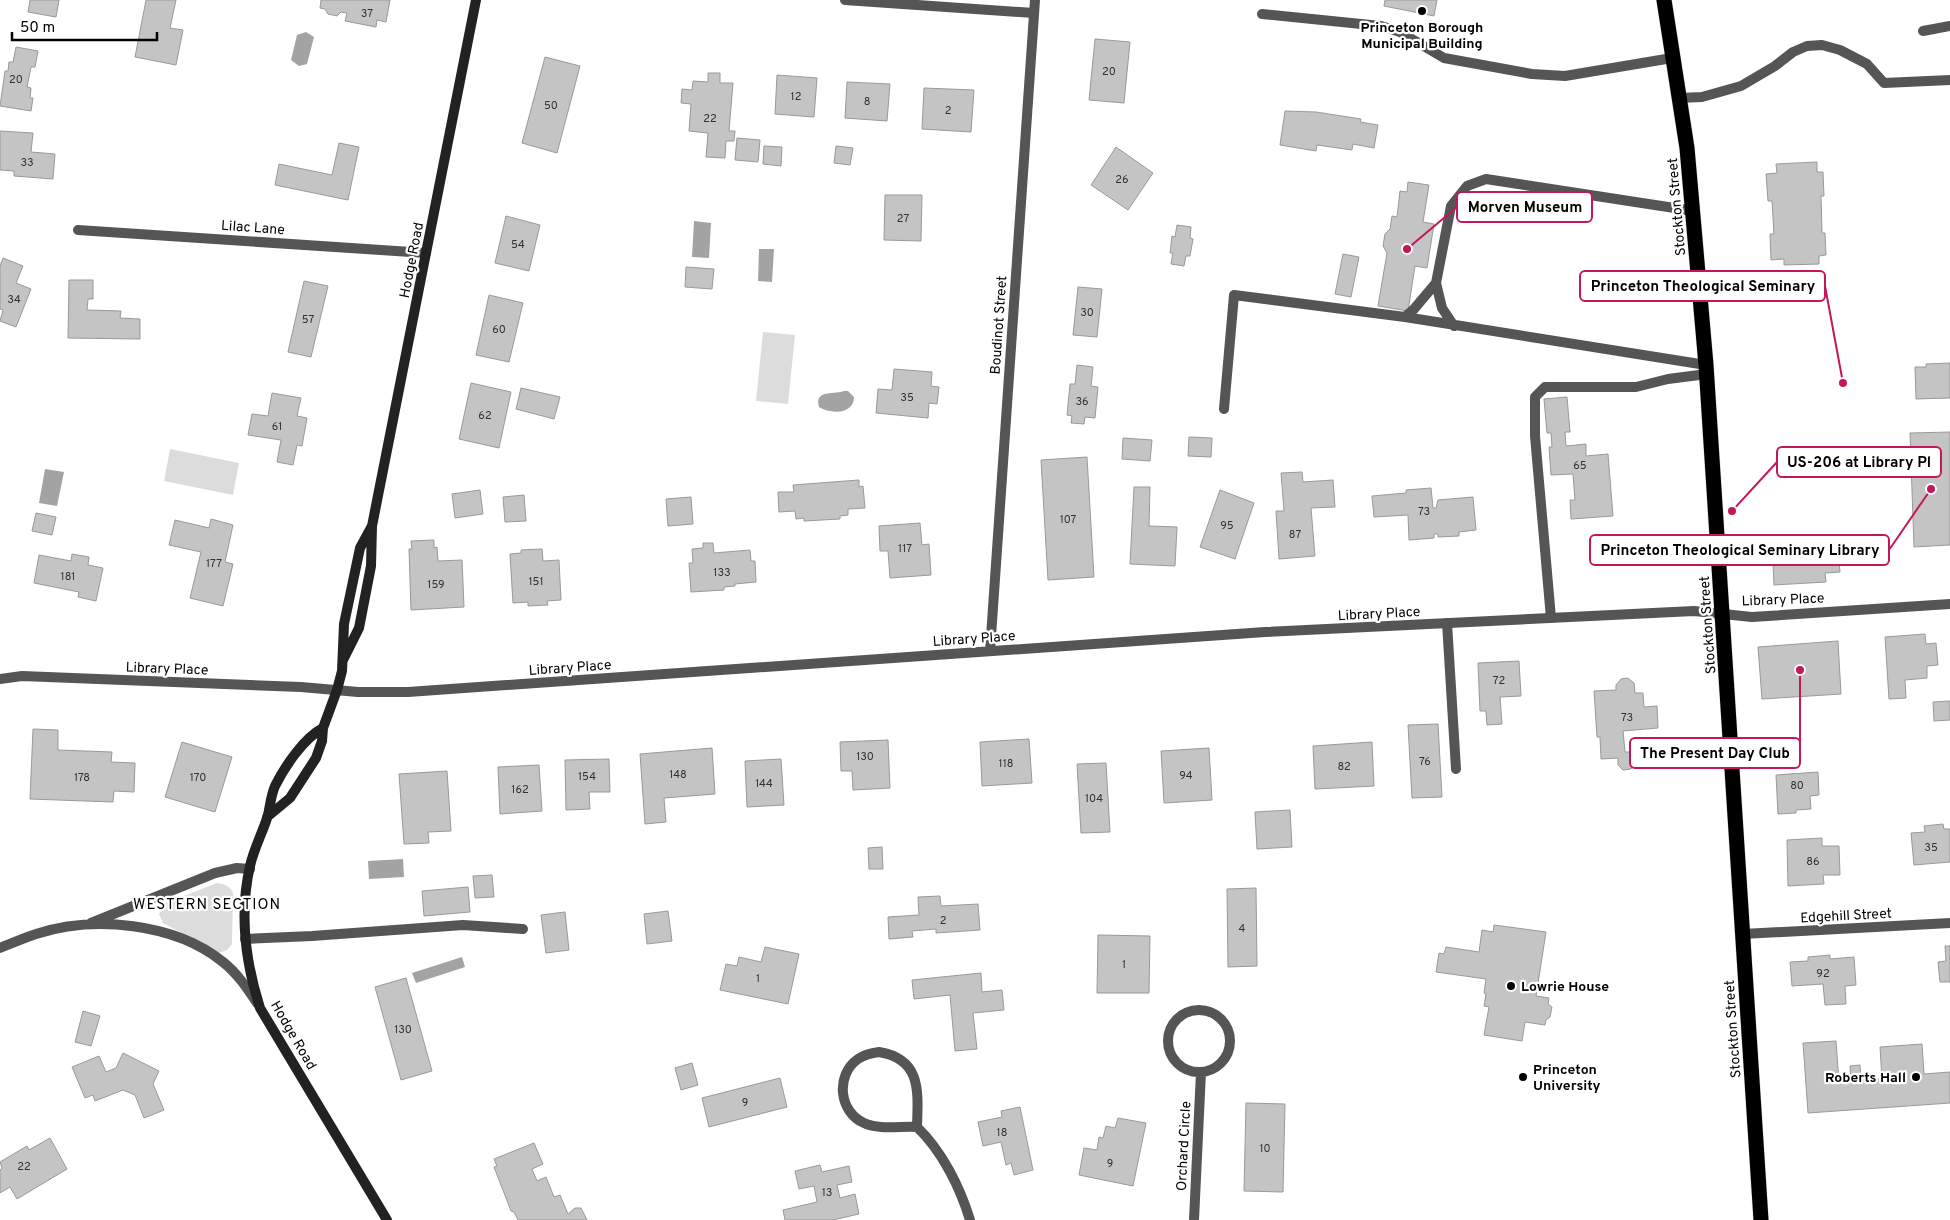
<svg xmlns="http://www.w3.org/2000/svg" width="1950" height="1220" viewBox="0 0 1950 1220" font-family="Overpass,sans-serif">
<rect width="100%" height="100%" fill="#fff"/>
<!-- green -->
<path fill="#dcdcdc" d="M763 332 795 335 788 404 756 401Z
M170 449 239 463 233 495 164 481Z
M217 883C225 884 230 886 233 893L232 944 227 950 219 953 163 923 159 914 166 903Z"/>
<!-- water -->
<path fill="#a3a3a3" d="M306 32 314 37 307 64 299 66 291 60 297 35Z
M694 221 711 223 709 258 692 257Z
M759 249H774L772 282 758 281Z
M844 391H848L854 397C854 415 830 414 819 407 814 389 834 395 844 391Z
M45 469 64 472 57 506 39 503Z
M403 859 404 877 369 879 368 861Z
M462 957 465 967 416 983 412 973Z"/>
<!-- building -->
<path fill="#c4c4c4" stroke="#999" d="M30 0H59L56 17 28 12Z
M146 0H176L170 28 183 30 176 65 135 57Z
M321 0H390L386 22 377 20 376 27 345 21 347 13 341 12 337 16 328 14 325 9 320 8Z
M1385 0H1437L1434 16 1384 6Z
M1095 39 1130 42 1124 103 1089 100Z
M16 47 38 51 35 67H31L27 87 31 88 30 98H33L31 111 0 106 5 71H8L9 62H13Z
M545 57 580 66 557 153 522 143Z
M708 73H720V83H733L729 131H735L734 141H726L725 158 706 157 708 133 689 131 691 104 681 103 682 89 692 90 693 81 708 82Z
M777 75 817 78 814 117 775 114Z
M847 82 890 84 887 121 845 118Z
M924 88 974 90 971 132 922 129Z
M1285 111 1316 112 1361 119 1360 122 1378 125 1374 148 1353 144 1352 150 1317 145 1316 151 1280 145Z
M0 131 33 133 31 152 55 154 53 179 14 176V171L0 170Z
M737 138 760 140 758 162 735 160Z
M339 143 359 147 348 200 275 185 279 164 332 175Z
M764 146 782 147 781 166 763 164Z
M836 146 853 148 850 165 834 163Z
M1116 147 1153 173 1128 210 1091 185Z
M1817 162V172H1823L1824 196H1821L1822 233H1825L1826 255 1819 256V264L1784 265V259L1771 260 1770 234H1774L1772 201H1768L1766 174 1777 173 1776 164Z
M1408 182 1429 185 1423 222 1434 224 1427 268 1415 266 1408 311 1378 306 1387 253 1383 246 1385 234 1390 229 1392 216 1397 217 1400 191 1407 192Z
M885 195H922L921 241 884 240Z
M506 216 540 225 529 271 495 263Z
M1177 225 1191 227 1190 238 1193 239 1190 256H1186L1184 266 1171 264 1173 253H1170L1172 236 1175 237Z
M1343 254 1359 257 1351 297 1335 294Z
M3 258 23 266 16 283 31 289 16 327 0 321 3 310 0 309V266Z
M686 267 714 269 712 289 685 287Z
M69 280H93V299H88L87 310 121 311 120 318 140 319V339L68 338Z
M304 281 328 286 311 357 288 352Z
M1078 287 1102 289 1097 337 1073 335Z
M489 295 523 303 509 362 476 355Z
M1950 363V398L1916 399 1915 367H1926V364Z
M1077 365 1093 367 1091 386 1098 387 1095 418 1085 417 1084 424 1071 423 1072 416 1067 415 1070 384H1075Z
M894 369 932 372 931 386 939 387 937 404 929 403 928 418 876 413 878 389 892 390Z
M471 383 511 392 499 448 459 439Z
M521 388 560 397 554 419 516 409Z
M272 393 301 398 297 416 307 418 302 446 297 445 293 465 277 462 281 440 248 435 252 414 268 416Z
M1567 397 1570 432H1565L1566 446 1586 444V456L1608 454 1613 516 1571 519 1570 500H1575L1573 474 1551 475 1549 447H1552L1551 433H1547L1544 399Z
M1950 432V545L1914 547 1910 433Z
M1189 437 1212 438 1211 457 1188 456Z
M1123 438 1152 440 1150 461 1122 459Z
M1087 457 1094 577 1048 580 1041 460Z
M1302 472 1303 482 1333 480 1335 507 1311 508 1315 556 1279 559 1276 511H1284L1281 473Z
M859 480V487L863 486 865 508 848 509V515L840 516V519L804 521V518L796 519 795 511 779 512 778 492H794L793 485Z
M1134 487H1150L1149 526 1177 527 1175 566 1130 564Z
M1431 488 1433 508H1436L1438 500 1473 497 1476 530 1459 532V536L1438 537V534H1434V538L1409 540 1408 515 1374 517 1372 496 1406 493V490Z
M480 490 483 514 455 518 452 494Z
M1220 490 1254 503 1235 559 1200 547Z
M524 495 526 521 505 522 503 497Z
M691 497 693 524 668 526 666 499Z
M36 513 56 517 52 535 32 531Z
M211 519 233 525 225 562 233 564 223 606 190 598 201 552 169 545 175 520 209 528Z
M920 523 922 545 929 544 931 575 890 578 888 551H880L879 526Z
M434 540V548L437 547 438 561 462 560 464 607 411 610 409 549H412L411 541Z
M1824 540 1825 548H1838L1840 572 1825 573 1826 582 1774 585 1772 543Z
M703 543H713L714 553 750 550 751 561H755L756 582 735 584V586L724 587V590L691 592 689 563H693L692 549 703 548Z
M542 549 543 561 559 560 561 600 547 601 548 605 528 606V602L513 603 510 554 521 553V550Z
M72 554 89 557 88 565 103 568 96 601 78 597 79 592 34 583 39 555 71 561Z
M1925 634 1926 644 1936 643 1938 665 1927 666V678L1905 680 1906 698 1889 699 1885 637Z
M1838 641 1841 694 1762 699 1758 647Z
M1519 661 1521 696 1500 697 1502 724 1487 725 1486 711H1480L1478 663Z
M1628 678 1634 683 1635 693H1643L1644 707 1657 706 1658 728 1623 731 1625 752H1630L1635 757V764L1631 769 1623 770 1618 765V758L1601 759 1600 737H1597L1594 691 1616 690V685L1621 679Z
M1950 701V720L1934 721 1933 702Z
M1438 724 1442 797 1412 798 1408 725Z
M33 729 58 730V750L112 752 111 762 135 763 134 792 114 791 113 802 30 799Z
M1029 739 1032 783 982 786 980 742Z
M888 740 890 788 853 790 852 771H841L840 742Z
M182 742 232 757 215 812 165 797Z
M1372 742 1374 786 1315 789 1313 746Z
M712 748 715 794 664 798 666 822 645 824 640 754Z
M1209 748 1212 800 1164 803 1161 751Z
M609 759 610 792H589L590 809 566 810 565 760Z
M781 759 784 805 747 807 745 761Z
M1106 763 1110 832 1081 833 1077 764Z
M539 765 542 811 500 814 498 767Z
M447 771 451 831 428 832 429 843 404 844 399 774Z
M1818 772 1819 795 1810 796 1811 809 1796 810V813L1778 814 1776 775Z
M1290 810 1292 847 1257 849 1255 812Z
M1943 824 1944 829H1950V862L1914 865 1911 833 1925 832 1924 826Z
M1822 838V846H1839L1840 875H1823L1824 884 1788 886 1787 840Z
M882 847 883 869H869L868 848Z
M492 875 494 897 475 898 473 876Z
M468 887 470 912 424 916 422 891Z
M1256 888 1257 966 1228 967 1227 889Z
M940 896 941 906 978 904 980 930 936 933V929L912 931 913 937 889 939 888 917 919 915 918 897Z
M668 911 672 941 647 944 644 914Z
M565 912 569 950 546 953 541 915Z
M1494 925 1546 932 1536 996 1549 998 1548 1004 1552 1007 1550 1017 1546 1020 1545 1025 1525 1022 1522 1041 1484 1035 1489 1007 1484 1006 1486 994 1484 993 1486 979 1436 972 1439 953 1444 954 1446 947 1479 952 1482 930 1493 932Z
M1098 935 1150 936 1149 993H1097Z
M1945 946H1950V982H1940L1938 962 1946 961Z
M765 947 799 954 788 1004 720 990 726 964 737 966 739 957 761 962Z
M1830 955V959L1854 957 1856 985 1845 986 1846 1004 1825 1005 1823 984 1792 986 1790 962 1808 961V957Z
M981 973 982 992 1002 990 1004 1010 973 1013 977 1049 955 1051 950 995 914 999 912 980Z
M406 978 432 1071 401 1080 375 987Z
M83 1011 100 1016 91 1046 75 1042Z
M1836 1041 1839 1082 1851 1081 1850 1066 1860 1065 1861 1080 1882 1079 1880 1047 1922 1044 1924 1074 1950 1072V1103L1808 1113 1803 1043Z
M123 1053 159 1071 153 1084 164 1110 144 1118 135 1095 123 1090 95 1101 93 1095 85 1098 72 1067 99 1056 106 1072 116 1068Z
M692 1063 698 1085 681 1090 675 1068Z
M780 1078 787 1107 709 1127 702 1098Z
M1246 1103 1285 1104 1283 1192 1244 1191Z
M1020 1107 1033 1170 1014 1175 1011 1163 1006 1165 1001 1142 983 1146 978 1122 1002 1117 1001 1111Z
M1118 1118 1146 1123 1133 1186 1079 1175 1084 1148 1097 1150 1099 1137 1103 1138 1106 1126 1115 1128Z
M50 1138 67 1169 17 1199 10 1187 0 1193V1170L2 1168 0 1162 27 1146 29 1150Z
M534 1143 543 1164 532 1169 537 1181 546 1177 554 1197 560 1195 568 1214 575 1208H581L587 1220H518L514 1212 511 1211 494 1167 497 1166 494 1159Z
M820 1165 822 1172 849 1166 852 1182 837 1185 840 1198 855 1194 859 1214 833 1220H785L783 1210 817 1202 814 1186 799 1189 795 1171Z"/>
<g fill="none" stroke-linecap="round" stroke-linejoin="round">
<defs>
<path id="highway" d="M1664 0 1687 148 1706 365 1761 1220"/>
</defs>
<!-- highway casing -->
<use href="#highway" stroke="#dbdbdb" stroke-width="16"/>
<!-- lane -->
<path stroke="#555" stroke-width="10" d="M1262 14 1381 26 1400 32 1444 58 1532 74 1565 76 1672 58
M1923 31 1950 26
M1679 98 1702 97 1741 86 1775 66 1793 52 1807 46 1822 45 1840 50 1867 64 1884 83 1950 80
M1405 317 1414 309 1436 283
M1454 326 1442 308 1436 283 1451 206 1467 186 1486 179 1694 211
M1224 409 1234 295 1405 317 1706 365
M1551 618 1535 436V397L1545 387H1636L1668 379 1707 374
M1447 623 1456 769
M245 939 312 936 463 925 523 929"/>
<!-- street -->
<path stroke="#555" stroke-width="10" d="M845 0 1034 13
M78 230 426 253
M990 651 1035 0
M0 679 22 676 301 687 358 692H408L1265 632 1694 611 1752 617 1950 604
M91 923 215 873 237 868 250 869
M1743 934 1950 923
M0 948C12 943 24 938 36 934 94 915 175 923 223 962 237 973 247 988 257 1003
M1168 1041a31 31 0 1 1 62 0a31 31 0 1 1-62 0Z
M879 1052C922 1059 918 1092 917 1127 900 1126 879 1130 864 1123 839 1112 835 1075 858 1059 864 1055 871 1053 879 1052Z
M917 1127C942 1151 960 1187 970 1220
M1194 1220 1201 1072"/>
<!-- secondary -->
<path stroke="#222" stroke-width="10" d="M343 660 359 628 371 566 372 526 476 0
M323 728C304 738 285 766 275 786 271 795 270 806 268 815 263 832 254 848 250 866 239 914 245 961 260 1008L387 1220
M267 817 290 798 316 758 322 741 323 728 337 690 342 671 344 624 360 548 372 526"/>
<!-- highway -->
<use href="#highway" stroke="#000" stroke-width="15"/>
</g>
<!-- markers -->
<g fill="#000" stroke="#fff" stroke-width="2">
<circle cx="1422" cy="11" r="5"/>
<circle cx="1511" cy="986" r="5"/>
<circle cx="1523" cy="1077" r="5"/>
<circle cx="1916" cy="1077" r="5"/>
</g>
<g text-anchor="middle" stroke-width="4.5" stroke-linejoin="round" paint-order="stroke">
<!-- number labels -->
<g font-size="11" fill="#313131">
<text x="367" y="17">37</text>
<text x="1109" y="75">20</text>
<text x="16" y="83">20</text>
<text x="796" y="100">12</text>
<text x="867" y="105">8</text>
<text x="551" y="109">50</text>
<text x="948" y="114">2</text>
<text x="710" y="122">22</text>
<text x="27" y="166">33</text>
<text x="1122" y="183">26</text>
<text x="903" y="222">27</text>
<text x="518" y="248">54</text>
<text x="14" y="303">34</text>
<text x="1087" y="316">30</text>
<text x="308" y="323">57</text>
<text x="499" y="333">60</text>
<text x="907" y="401">35</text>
<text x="1082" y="405">36</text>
<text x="485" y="419">62</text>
<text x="277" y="430">61</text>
<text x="1580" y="469">65</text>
<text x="1424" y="515">73</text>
<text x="1068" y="523">107</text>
<text x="1227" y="529">95</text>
<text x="1295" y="538">87</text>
<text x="905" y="552">117</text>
<text x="214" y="567">177</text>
<text x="722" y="576">133</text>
<text x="68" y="580">181</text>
<text x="536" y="585">151</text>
<text x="436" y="588">159</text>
<text x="1499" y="684">72</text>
<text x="1627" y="721">73</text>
<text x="865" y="760">130</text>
<text x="1425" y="765">76</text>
<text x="1006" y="767">118</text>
<text x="1344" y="770">82</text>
<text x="678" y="778">148</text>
<text x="1186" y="779">94</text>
<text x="587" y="780">154</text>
<text x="82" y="781">178</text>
<text x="198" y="781">170</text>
<text x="764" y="787">144</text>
<text x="1797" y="789">80</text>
<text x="520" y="793">162</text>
<text x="1094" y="802">104</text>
<text x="1931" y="851">35</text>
<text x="1813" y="865">86</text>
<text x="943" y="924">2</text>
<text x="1242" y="932">4</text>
<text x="1124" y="968">1</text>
<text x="1823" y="977">92</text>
<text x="758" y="982">1</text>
<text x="403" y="1033">130</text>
<text x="745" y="1106">9</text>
<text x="1002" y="1136">18</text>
<text x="1265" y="1152">10</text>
<text x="1110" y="1167">9</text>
<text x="24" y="1170">22</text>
<text x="827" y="1196">13</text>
</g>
<!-- poi labels -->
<g font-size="14" font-weight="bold" fill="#000" stroke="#fff" text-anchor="start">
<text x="1422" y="32" text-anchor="middle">Princeton Borough<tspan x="1422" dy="16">Municipal Building</tspan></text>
<text x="1521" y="991">Lowrie House</text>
<text x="1533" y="1074">Princeton<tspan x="1533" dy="16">University</tspan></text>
<text x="1906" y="1082" text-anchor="end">Roberts Hall</text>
</g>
<!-- street labels -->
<g font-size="14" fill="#000" stroke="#fff">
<text transform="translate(1676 207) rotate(-95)" y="5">Stockton Street</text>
<text transform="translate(253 227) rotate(4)" y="5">Lilac Lane</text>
<text transform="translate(411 260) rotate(-79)" y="5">Hodge Road</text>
<text transform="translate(998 325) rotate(-86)" y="5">Boudinot Street</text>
<text transform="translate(1783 599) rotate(-2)" y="5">Library Place</text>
<text transform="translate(1379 613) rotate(-3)" y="5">Library Place</text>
<text transform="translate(1707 625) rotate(-94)" y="5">Stockton Street</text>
<text transform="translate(974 638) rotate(-4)" y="5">Library Place</text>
<text transform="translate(570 667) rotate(-4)" y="5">Library Place</text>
<text transform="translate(167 668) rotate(2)" y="5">Library Place</text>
<text transform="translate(1846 915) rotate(-3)" y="5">Edgehill Street</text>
<text transform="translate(1732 1029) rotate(-94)" y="5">Stockton Street</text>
<text transform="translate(294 1035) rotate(60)" y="5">Hodge Road</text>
<text transform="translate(1183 1146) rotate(-87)" y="5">Orchard Circle</text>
</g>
<!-- neighbourhood labels -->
<g font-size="15" letter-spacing="1" fill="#000" stroke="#fff">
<text x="207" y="909">WESTERN SECTION</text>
</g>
</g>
<!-- callouts -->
<path fill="none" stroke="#c2185b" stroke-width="2" d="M1407 249L1457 207M1843 383L1825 286M1732 511L1777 462M1931 489L1889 550M1800 670L1800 753"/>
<g fill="#c2185b" stroke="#fff" stroke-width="2">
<circle cx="1407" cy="249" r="5"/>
<circle cx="1843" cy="383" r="5"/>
<circle cx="1732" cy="511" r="5"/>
<circle cx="1931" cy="489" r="5"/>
<circle cx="1800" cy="670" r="5"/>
</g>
<g fill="#fff" stroke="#c2185b" stroke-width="2">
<rect x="1457" y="192" width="135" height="30" rx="5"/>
<rect x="1580" y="271" width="245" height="30" rx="5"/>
<rect x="1777" y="447" width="164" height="30" rx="5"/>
<rect x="1590" y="535" width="299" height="30" rx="5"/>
<rect x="1630" y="738" width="170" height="30" rx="5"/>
</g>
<g font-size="15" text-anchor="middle" font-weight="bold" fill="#000">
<text x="1525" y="212">Morven Museum</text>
<text x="1703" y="291">Princeton Theological Seminary</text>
<text x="1859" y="467">US-206 at Library Pl</text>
<text x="1740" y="555">Princeton Theological Seminary Library</text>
<text x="1715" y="758">The Present Day Club</text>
</g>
<!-- scale -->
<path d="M12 32v8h145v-8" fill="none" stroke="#000000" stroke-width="2.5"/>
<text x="20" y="32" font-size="15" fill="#000000" stroke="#ffffff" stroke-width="4" paint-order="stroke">50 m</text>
</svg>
